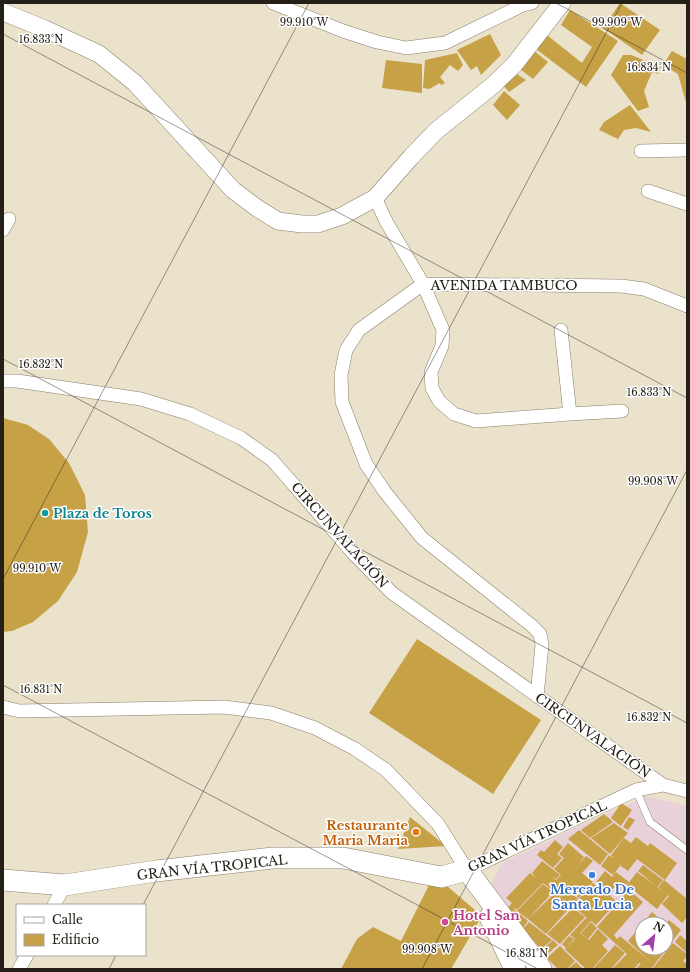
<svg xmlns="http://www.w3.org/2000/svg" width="690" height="972" viewBox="0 0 690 972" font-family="'Libre Baskerville',serif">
<rect width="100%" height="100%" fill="#ebe2cb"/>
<!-- commercial -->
<path fill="#e9d1da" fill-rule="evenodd" d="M647 796 687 806V969H554L521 931 491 885 501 864 577 827ZM642 924H666V948H642Z"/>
<!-- building -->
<path fill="#c6a146" d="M620 3 660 30 642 55 603 28Z
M570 10 618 41 586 87 536 49 547 35 582 63 592 47 561 25Z
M490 34 501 55 481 75 477 66 471 70 457 50Z
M533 50 548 62 533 79 517 67Z
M672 51 687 59V106L678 74 663 65Z
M457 53 463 65 458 71 450 65 440 77 445 83 441 85 440 83 429 89 423 88 425 60Z
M623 55H631L661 67 658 74 652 72 644 91 649 107 638 111 611 75Z
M386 60 422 64V93L382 88Z
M517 74 526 80 509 92 503 85Z
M504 91 520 105 507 120 493 105Z
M630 105 651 132 636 128 624 130 618 139 599 130 604 122Z
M3 418 28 425 49 439 69 463 85 495 88 532 77 572 58 601 33 622 12 631 3 632Z
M417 639 541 720 493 794 369 713Z
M621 803 632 810 621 826 611 818Z
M604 814 613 822 590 838 581 830Z
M410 817 446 846 398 849Z
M629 817 635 820 628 830 623 827Z
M614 823 628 833 610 854 591 838Z
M579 830 608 854 600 865 568 839Z
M636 837 648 846 650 843 677 863 665 880 637 859 628 871 615 862 620 866 613 875 601 866 609 855 613 858 611 855 624 838 631 843Z
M555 840 563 847 557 854 562 858 553 868 537 855 541 850 544 852Z
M568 843 584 857 578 865 586 856 593 861 582 873 593 882 579 898 567 889 578 899 546 934 528 919 555 893 565 900 543 883 517 910 515 908 514 909 528 921 523 928 505 911 512 903 506 898 530 873 536 878 532 873 542 861 560 875 556 879 552 876 556 880 561 875 554 869 564 858 559 854Z
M643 865 663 880 657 887 638 871Z
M605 871 612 877 616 872 629 882 624 887 619 882 609 893 596 882Z
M637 872 668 895 657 909 627 885Z
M432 879 447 886 482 916 451 969H341L357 939 373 927 401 941Z
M664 880 687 899V917L682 923 662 904 669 896 658 887Z
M593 883 606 894 586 917 573 906Z
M543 884 553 892 528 919 517 911Z
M629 890 643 902 614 935 617 939 620 936 652 963 641 953 644 950 641 953 628 941 642 924V948H666V924H642L652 912 666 924 669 920 681 930 651 969H636L641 963H639L634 969H612L627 954 597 927Z
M607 893 617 902 596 925 591 921 580 933 589 940 598 929 608 939 602 945 608 951 592 969H586L572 956 576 952 572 956 565 949 575 939 570 935 586 918 588 919 586 917Z
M573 908 585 917 560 944 547 934Z
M529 922 552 940 541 949 523 929Z
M591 922 597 928 588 939 581 933Z
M680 935 687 941V953L675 942Z
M569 936 574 939 566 948 562 944Z
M553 940 558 945 545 956 542 950Z
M673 943 687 954V956L683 961 687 964V969H652Z
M615 945 625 953 611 969H593Z
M560 946 575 961 567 969H558L547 958Z
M576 962 581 967 584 969H568Z"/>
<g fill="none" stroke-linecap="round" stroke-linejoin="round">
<defs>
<path id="service" d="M636 790 650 822 687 850"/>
<path id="minor" d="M273 3 343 31 377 42 406 48 445 43 523 5 532 3
M641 151 687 150
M648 191 687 204
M375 198 387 223 423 284 443 330 442 346 431 372 432 388 439 401 454 414 476 421 570 414 622 411
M3 230 9 219
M423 284 359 330 346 350 341 375 342 402 366 464 385 492 422 538 531 625 540 634 542 645 537 696
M423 284 621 286 644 289 687 306
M561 330 570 414
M3 381H17L141 399 190 414 241 438 272 460 353 553 392 593 663 785
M3 707 19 711 224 707 271 713 315 728 355 749 386 770 438 824 467 870 636 790 663 785 687 791
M54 905 65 885
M19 969 27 955"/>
<path id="tertiary" d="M3 12 45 29 99 54 135 83 233 190 257 208 278 221 302 224H318L342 216 375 198 411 157 436 131 492 86 514 65 562 3"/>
<path id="primary" d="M467 870 541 969
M3 880 65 885 156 871 273 858H343L441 877 467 870
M490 917 515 969"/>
</defs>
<!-- service casing -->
<use href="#service" stroke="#887f6a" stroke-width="8"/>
<!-- minor casing -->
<use href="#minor" stroke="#887f6a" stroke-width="14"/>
<!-- tertiary casing -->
<use href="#tertiary" stroke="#887f6a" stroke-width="18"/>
<!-- primary casing -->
<use href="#primary" stroke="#887f6a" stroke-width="22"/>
<!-- service -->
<use href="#service" stroke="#fff" stroke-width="7"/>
<!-- minor -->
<use href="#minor" stroke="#fff" stroke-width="13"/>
<!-- tertiary -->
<use href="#tertiary" stroke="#fff" stroke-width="17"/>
<!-- primary -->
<use href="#primary" stroke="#fff" stroke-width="21"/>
</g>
<!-- ticks -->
<path fill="none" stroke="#242018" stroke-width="1" stroke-opacity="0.45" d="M556 3 687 73M3 34 687 398M3 359 687 723M3 579 309 3M3 685 538 969M143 905 622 3M109 969 116 955M422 969 687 470"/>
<!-- markers -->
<circle fill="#0f9aa8" stroke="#fff" stroke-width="1.5" cx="45" cy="513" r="4"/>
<circle fill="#e8710a" stroke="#fff" stroke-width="1.5" cx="416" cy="832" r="4"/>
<circle fill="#3f7fe0" stroke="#fff" stroke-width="1.5" cx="592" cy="875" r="4"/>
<circle fill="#d1479c" stroke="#fff" stroke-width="1.5" cx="445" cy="922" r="4"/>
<g text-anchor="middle" stroke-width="3" stroke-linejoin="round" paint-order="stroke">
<!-- street labels -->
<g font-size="13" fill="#242018" stroke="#fff">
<text x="504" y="290">AVENIDA TAMBUCO</text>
<text transform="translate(340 535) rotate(48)" y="5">CIRCUNVALACIÓN</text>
<text transform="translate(593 735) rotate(35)" y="5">CIRCUNVALACIÓN</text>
<text transform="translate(537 836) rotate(-25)" y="5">GRAN VÍA TROPICAL</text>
<text transform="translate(212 867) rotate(-6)" y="5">GRAN VÍA TROPICAL</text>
</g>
<!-- culture labels -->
<g font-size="13" font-weight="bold" fill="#0d838f" stroke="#fff" text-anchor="start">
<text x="53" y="518">Plaza de Toros</text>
</g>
<!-- food labels -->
<g font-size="13" font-weight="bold" fill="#c56008" stroke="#fff" text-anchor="end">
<text x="408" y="830">Restaurante<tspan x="408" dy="15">Maria Maria</tspan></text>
</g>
<!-- shop labels -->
<g font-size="13" font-weight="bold" fill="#366cbe" stroke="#fff">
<text x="592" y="894">Mercado De<tspan x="592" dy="15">Santa Lucia</tspan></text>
</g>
<!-- hotel labels -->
<g font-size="13" font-weight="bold" fill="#b23c85" stroke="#fff" text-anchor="start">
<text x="453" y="920">Hotel San<tspan x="453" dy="15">Antonio</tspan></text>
</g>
</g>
<g font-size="10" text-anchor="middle" fill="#242018" stroke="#fff" stroke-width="3" stroke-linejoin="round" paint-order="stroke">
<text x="304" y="26">99.910°W</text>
<text x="617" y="26">99.909°W</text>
<text x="41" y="43">16.833°N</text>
<text x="649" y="71">16.834°N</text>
<text x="41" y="368">16.832°N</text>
<text x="649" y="396">16.833°N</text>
<text x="653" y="485">99.908°W</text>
<text x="37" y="572">99.910°W</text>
<text x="41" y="693">16.831°N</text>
<text x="649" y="721">16.832°N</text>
<text x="427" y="953">99.908°W</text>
<text x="527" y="957">16.831°N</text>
</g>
<!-- border -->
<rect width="690" height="972" fill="none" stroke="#242018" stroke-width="8"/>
<!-- legend -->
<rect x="16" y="904" width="130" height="52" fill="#ffffff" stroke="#a7a6a3"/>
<rect x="24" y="917" width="20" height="6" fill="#ffffff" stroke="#a7a6a3"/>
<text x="52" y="924" font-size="12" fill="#242018">Calle</text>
<rect x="24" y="934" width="20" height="12" fill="#c6a146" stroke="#a7a6a3"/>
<text x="52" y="944" font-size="12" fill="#242018">Edificio</text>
<!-- north arrow -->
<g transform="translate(654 936) rotate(28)"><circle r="19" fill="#ffffff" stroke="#a7a6a3"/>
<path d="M0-3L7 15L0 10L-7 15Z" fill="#a142aa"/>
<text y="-6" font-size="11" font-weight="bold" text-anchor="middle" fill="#242018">N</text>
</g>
</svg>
